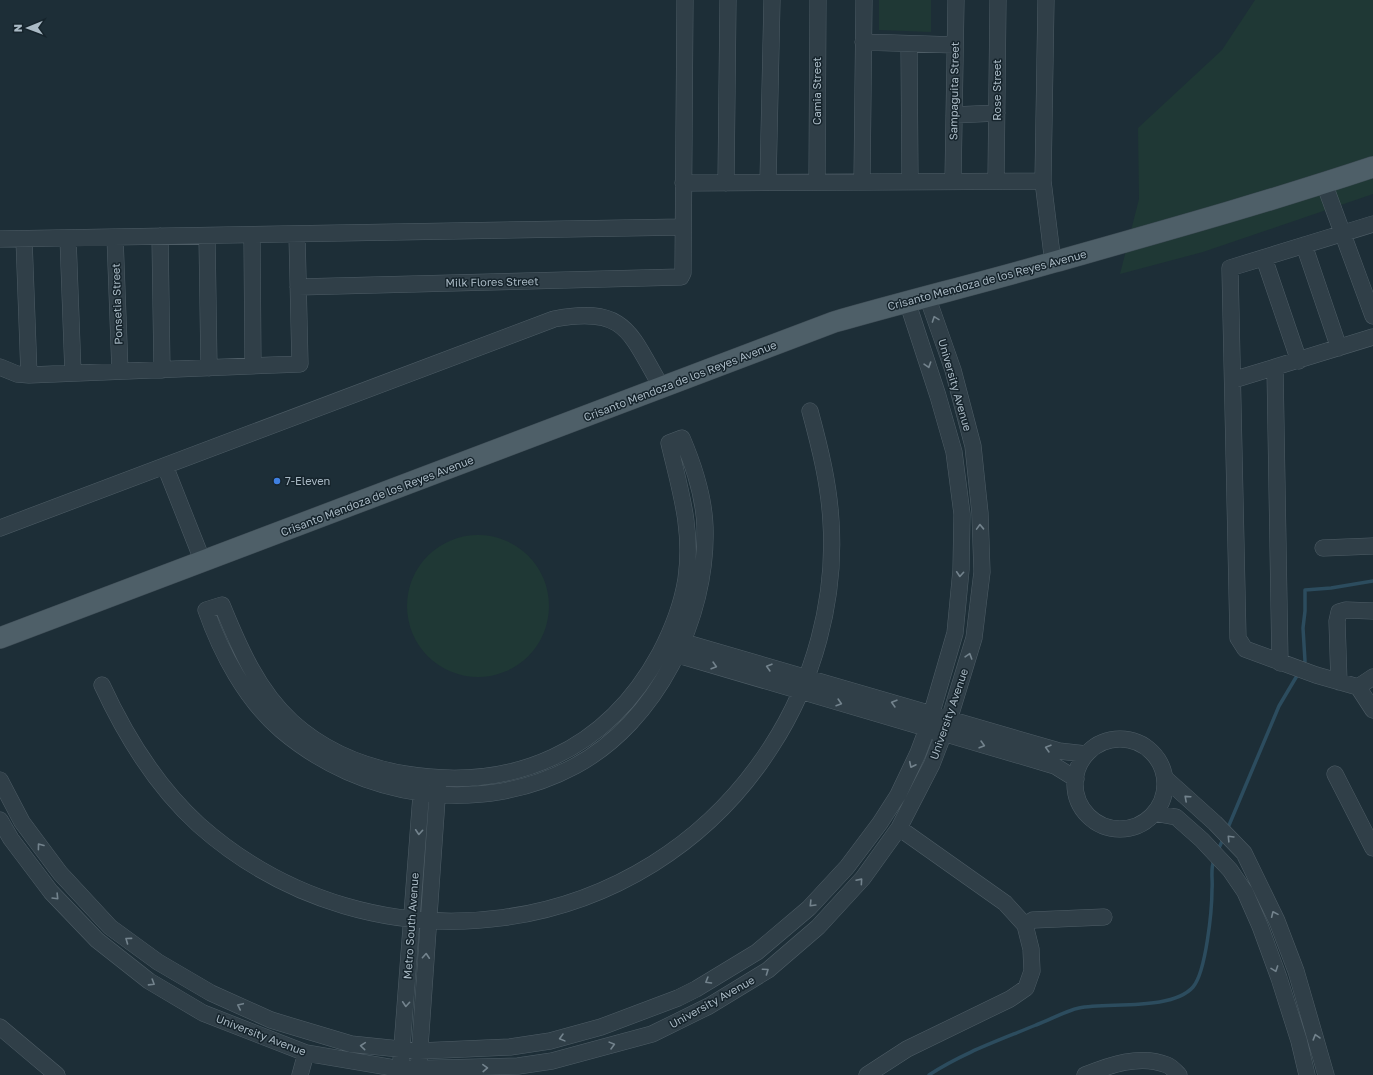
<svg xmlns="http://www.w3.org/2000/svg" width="1373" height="1075" viewBox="0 0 1373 1075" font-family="'Golos Text',sans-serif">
<rect width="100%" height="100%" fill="#1d2e37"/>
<!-- green -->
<path fill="#1f3835" d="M879 0H931V32L879 30Z
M1255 0H1373V194L1203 252 1120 274 1139 199 1138 128 1222 50Z
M407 606a71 71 0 1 1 142 0a71 71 0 1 1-142 0Z"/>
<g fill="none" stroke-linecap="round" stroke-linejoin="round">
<!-- stream -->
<path stroke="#2c4c5e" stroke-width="3.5" d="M1303 665 1305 661 1303 628 1305 611V590L1331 588 1373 581
M1227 830 1279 706 1298 674
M1218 850 1224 837
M929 1075C962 1053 1000 1040 1036 1025 1050 1020 1065 1011 1079 1008 1107 1002 1172 1011 1193 987 1206 972 1212 910 1212 889 1213 879 1210 870 1214 860"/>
<defs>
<path id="minor" d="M1046 0 1043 181 1053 263
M863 42 955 45
M909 44 910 181
M954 115 997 113
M953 181 956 0
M996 181 998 0
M768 182 772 0
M817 182 818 0
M862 182 864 0
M683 183 1043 181
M726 183 728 0
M1324 183 1373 316
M1373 224 1230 268 1238 638 1245 649 1316 675 1358 687 1373 710
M160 236 162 370
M207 236 209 368
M252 236 253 366
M115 237 120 371
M68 238 73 373
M0 239 683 227
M24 239 29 375
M1304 245 1339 348
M1264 258 1299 361
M298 287 681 277 683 273 685 0
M0 367 17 374 29 375 300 364 297 235
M1275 368 1280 663
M1233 380 1373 337
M682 438C694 466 704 496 705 527 708 618 657 722 575 766 480 817 362 799 281 730 246 700 221 653 206 610L222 605C239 647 258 691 292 722 324 751 364 767 405 774 514 792 607 751 660 653 672 630 682 604 686 579 693 529 680 490 669 443Z
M165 466 203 562
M0 528 554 319C627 305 630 334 662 388
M1323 548 1373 546
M673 639 1059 751 1086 754
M668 652 1055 766 1076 779
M1339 682 1337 621 1339 612 1346 610 1373 611
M102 685C126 737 156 786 199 825 374 980 645 943 771 747 814 681 836 600 831 522 829 484 820 448 810 411
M1358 687 1373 677
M1075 784a45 45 0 1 1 90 0a45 45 0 1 1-90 0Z
M1335 774 1373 848
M1165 778 1215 823 1244 853 1277 921 1296 971 1326 1075
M0 780 22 822 60 873 110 927 158 962 211 993 271 1020 351 1044 419 1051 510 1047 550 1041 601 1027 678 998 696 989 757 952 809 908 847 867 880 823 898 795 918 753 927 729 955 633 961 570 962 514 954 452 938 396 907 301
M1154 813 1176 817 1202 840 1230 870 1245 892 1260 926 1279 978 1299 1041 1307 1075
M0 820 11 839 51 892 97 940 149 981 203 1013 306 1053 400 1069 518 1066 552 1061 652 1034 709 1006 768 970 818 927 863 878 899 828 932 764 949 720 974 638 982 572 980 513 973 446 953 370 927 296
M1025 925 1033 920 1104 917
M0 1027 57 1075
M401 1060 422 782
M419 1061 438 785
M300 1075 306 1053
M867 1075 907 1049 1010 999 1026 988 1032 971 1031 949 1025 925 1005 903 899 828
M1085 1075C1110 1065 1140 1054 1167 1065 1172 1067 1176 1072 1179 1075"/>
<path id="major" d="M0 638 834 322C907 301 981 283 1054 262 1160 232 1268 202 1373 167"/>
</defs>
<!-- minor casing -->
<use href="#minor" stroke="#4e5d66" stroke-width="17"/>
<!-- major casing -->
<use href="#major" stroke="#3d4b54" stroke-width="22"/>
<!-- minor -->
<use href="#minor" stroke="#303f48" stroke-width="16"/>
<!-- major -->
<use href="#major" stroke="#4e5f68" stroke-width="21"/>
</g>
<!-- one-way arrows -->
<defs><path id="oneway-chevron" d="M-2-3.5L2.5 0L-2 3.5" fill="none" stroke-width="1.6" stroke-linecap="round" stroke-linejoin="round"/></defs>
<g stroke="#73838d">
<use href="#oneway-chevron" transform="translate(935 319) rotate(-110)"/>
<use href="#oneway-chevron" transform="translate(928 365) rotate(72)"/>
<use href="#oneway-chevron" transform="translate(980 527) rotate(-92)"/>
<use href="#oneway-chevron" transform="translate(960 574) rotate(94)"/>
<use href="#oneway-chevron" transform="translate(969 656) rotate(-73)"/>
<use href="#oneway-chevron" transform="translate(714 666) rotate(16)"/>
<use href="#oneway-chevron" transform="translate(769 667) rotate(-164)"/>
<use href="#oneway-chevron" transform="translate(839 703) rotate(17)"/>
<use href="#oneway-chevron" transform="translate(894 703) rotate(-164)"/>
<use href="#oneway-chevron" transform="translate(982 745) rotate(16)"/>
<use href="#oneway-chevron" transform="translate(1048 748) rotate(-164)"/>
<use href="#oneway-chevron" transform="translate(912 765) rotate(116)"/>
<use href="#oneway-chevron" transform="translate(1187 798) rotate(-138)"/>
<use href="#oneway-chevron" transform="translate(419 832) rotate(94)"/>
<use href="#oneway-chevron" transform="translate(1230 838) rotate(-134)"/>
<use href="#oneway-chevron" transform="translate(40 846) rotate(-127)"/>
<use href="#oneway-chevron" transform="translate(860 881) rotate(-49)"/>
<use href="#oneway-chevron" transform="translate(56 897) rotate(46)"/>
<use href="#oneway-chevron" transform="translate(812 904) rotate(134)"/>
<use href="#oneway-chevron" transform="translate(1274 914) rotate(-114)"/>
<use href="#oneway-chevron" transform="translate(128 940) rotate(-144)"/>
<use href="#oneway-chevron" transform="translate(426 956) rotate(-86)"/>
<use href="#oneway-chevron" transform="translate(1275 969) rotate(70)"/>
<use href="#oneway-chevron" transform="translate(766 971) rotate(-35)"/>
<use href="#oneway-chevron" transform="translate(708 981) rotate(149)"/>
<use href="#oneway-chevron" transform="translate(152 983) rotate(32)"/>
<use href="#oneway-chevron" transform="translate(406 1004) rotate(94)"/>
<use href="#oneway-chevron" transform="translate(240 1006) rotate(-155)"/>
<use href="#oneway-chevron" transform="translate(1316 1037) rotate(-106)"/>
<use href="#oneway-chevron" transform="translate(562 1038) rotate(165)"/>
<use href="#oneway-chevron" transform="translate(612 1045) rotate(-15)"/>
<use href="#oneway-chevron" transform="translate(363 1046) rotate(-175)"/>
<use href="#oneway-chevron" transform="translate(485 1068) rotate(-2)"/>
</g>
<!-- markers -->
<circle fill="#3f7fe0" stroke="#16242c" stroke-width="1.5" cx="277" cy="481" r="4"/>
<g text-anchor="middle" stroke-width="3" stroke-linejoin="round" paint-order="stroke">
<!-- street labels -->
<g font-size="11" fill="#aabac5" stroke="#16242c">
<text transform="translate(997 90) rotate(-90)" y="4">Rose Street</text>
<text transform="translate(817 91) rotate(-90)" y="4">Camia Street</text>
<text transform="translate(954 91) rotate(-89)" y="4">Sampaguita Street</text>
<text transform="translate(987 280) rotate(-15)" y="4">Crisanto Mendoza de los Reyes Avenue</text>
<text transform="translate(492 282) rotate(-1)" y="4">Milk Flores Street</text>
<text transform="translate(117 304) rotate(-92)" y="4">Ponsetia Street</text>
<text transform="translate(680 381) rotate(-21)" y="4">Crisanto Mendoza de los Reyes Avenue</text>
<text transform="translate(955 385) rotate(74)" y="4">University Avenue</text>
<text transform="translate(377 496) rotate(-21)" y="4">Crisanto Mendoza de los Reyes Avenue</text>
<text transform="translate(949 714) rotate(-71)" y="4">University Avenue</text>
<text transform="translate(411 926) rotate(-86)" y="4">Metro South Avenue</text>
<text transform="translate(712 1002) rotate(-29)" y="4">University Avenue</text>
<text transform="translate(261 1035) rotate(21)" y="4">University Avenue</text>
</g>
<!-- poi labels -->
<g font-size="11" fill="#aabac5" stroke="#16242c" text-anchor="start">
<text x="285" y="485">7-Eleven</text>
</g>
</g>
<!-- north arrow -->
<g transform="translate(28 28) rotate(269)" stroke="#16242c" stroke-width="3" paint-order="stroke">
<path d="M0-3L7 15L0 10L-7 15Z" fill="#aabac5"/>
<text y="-6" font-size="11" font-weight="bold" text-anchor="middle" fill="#aabac5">N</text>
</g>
</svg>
